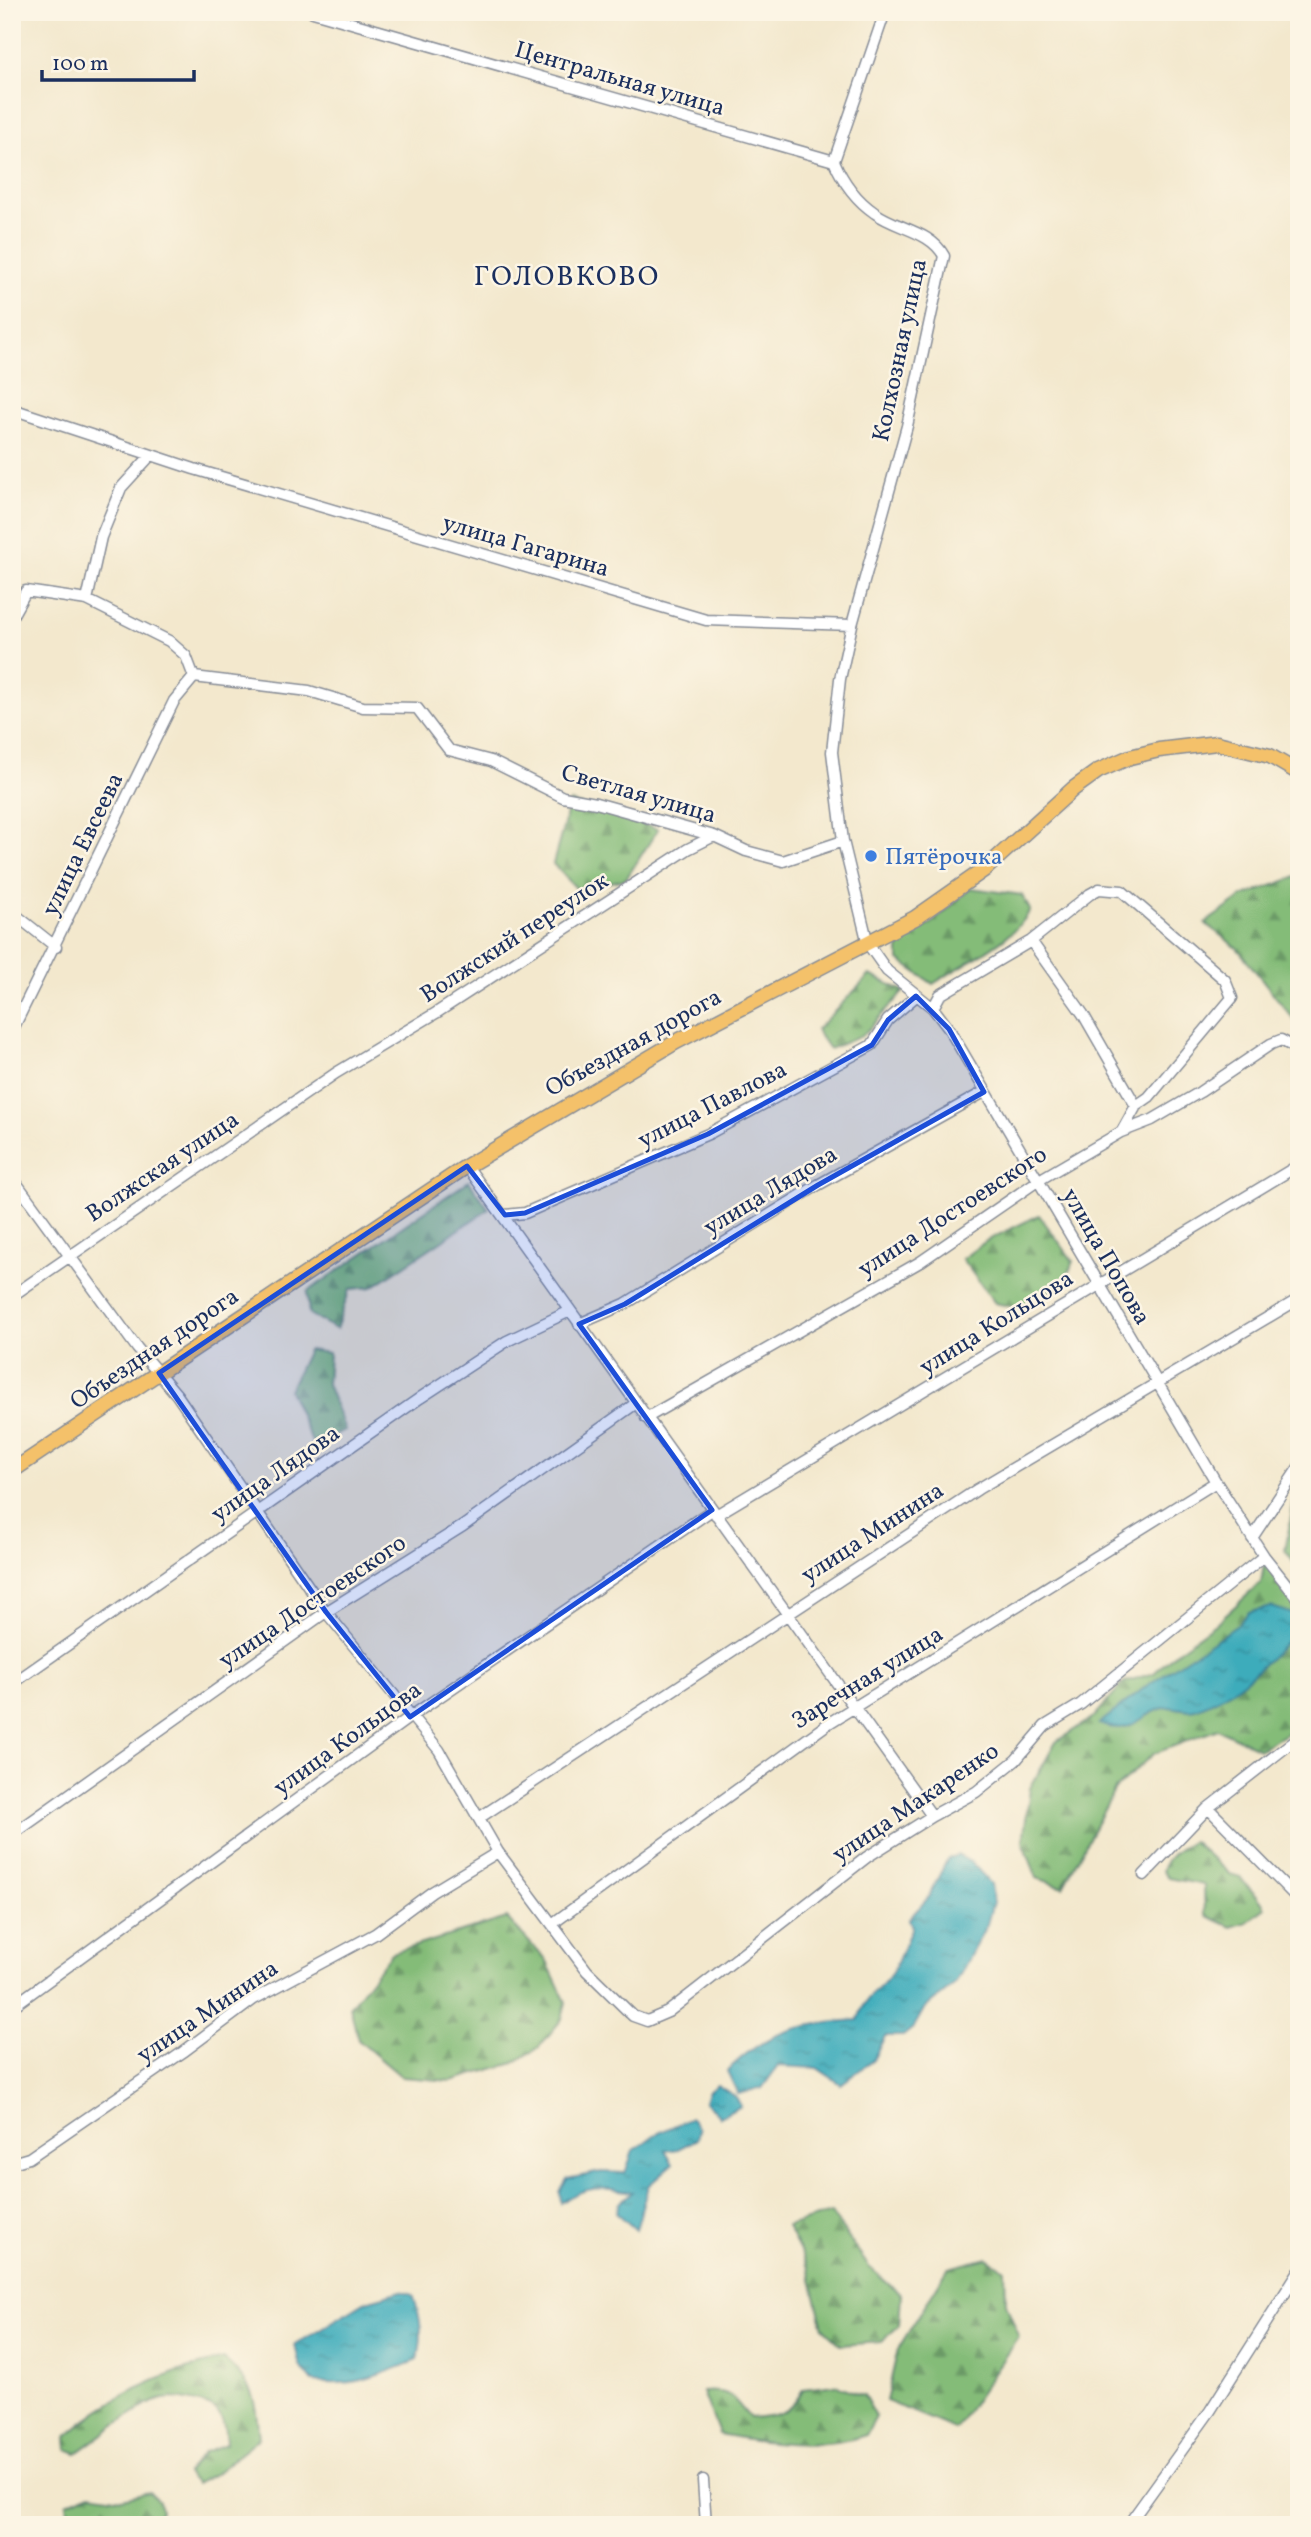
<svg xmlns="http://www.w3.org/2000/svg" width="1311" height="2537" viewBox="0 0 1311 2537" font-family="Vollkorn,serif">
<defs>
<pattern id="forest-firs" width="22" height="20" patternUnits="userSpaceOnUse" patternTransform="scale(1.75)"><rect width="22" height="20" fill="#84bc78"/><path d="M5 1l3.5 6h-7zM16 11l3.5 6h-7z" fill="#6b9966"/></pattern>
<pattern id="water-ripples" width="26" height="14" patternUnits="userSpaceOnUse" patternTransform="scale(1.75)"><rect width="26" height="14" fill="#3dacbb"/><path d="M2 4q2-2 4 0t4 0M15 11q2-2 4 0t4 0" fill="none" stroke="#328c9b"/></pattern>
</defs>
<rect width="100%" height="100%" fill="#fcf5e5"/>
<filter id="ink" filterUnits="userSpaceOnUse"><feTurbulence type="fractalNoise" baseFrequency=".0143" numOctaves="2"/><feDisplacementMap in="SourceGraphic" scale="14" xChannelSelector="R" yChannelSelector="G"/><feConvolveMatrix kernelMatrix="1 2 1 2 8 2 1 2 1" color-interpolation-filters="sRGB"/></filter>
<filter id="wash" filterUnits="userSpaceOnUse"><feTurbulence type="fractalNoise" baseFrequency=".00686" numOctaves="4" result="noise"/><feDisplacementMap in="SourceGraphic" scale="28" xChannelSelector="R" yChannelSelector="G"/><feGaussianBlur stdDeviation="1.57" result="paint"/><feColorMatrix in="noise" values="0 0 0 0 0 0 0 0 0 0 0 0 0 0 0 0 0 1.4 0 .05"/><feComposite in="paint" operator="in"/></filter>
<g filter="url(#wash)">
<rect width="100%" height="100%" fill="#f3e8cd"/>
<!-- forest -->
<path fill="url(#forest-firs)" stroke="#50766b" stroke-width="2" d="M570 802 658 829 626 879 577 889 553 864Z
M1299 876V1026L1237 948 1205 923 1244 896Z
M971 888 1022 895 1030 910C1016 939 961 965 933 984L899 960V939L930 925Z
M870 975 904 991 862 1036 829 1049 816 1030Z
M469 1181 489 1209 372 1287 350 1289 336 1329 309 1314 307 1292Z
M1039 1215 1073 1261 1066 1280 1023 1309 995 1303 962 1259 986 1241Z
M308 1350 329 1353 327 1384 345 1430 313 1444 289 1390Z
M1299 1493V1570L1285 1550 1294 1501Z
M1265 1559 1299 1613V1726L1260 1749 1218 1729 1153 1754 1115 1789 1063 1887 1037 1878 1023 1842 1030 1788 1056 1742 1095 1716 1124 1682 1154 1673 1179 1650 1215 1624 1261 1583Z
M1192 1841 1230 1874 1240 1877C1246 1889 1259 1894 1265 1908L1247 1922 1231 1927 1205 1915 1204 1885 1168 1878 1162 1871C1167 1855 1179 1849 1192 1841Z
M507 1918 546 1960 566 2002 562 2019 539 2047 514 2063 451 2081 402 2077 358 2040 350 2006 392 1953Z
M831 2213 869 2267 901 2295 899 2325 882 2342 841 2345 823 2328 808 2267 787 2226Z
M987 2258 1005 2270 1006 2304 1019 2336 955 2429 886 2401 898 2349 948 2268Z
M224 2359C255 2387 255 2398 259 2438L216 2473 196 2484 186 2473 204 2452 226 2444C225 2419 222 2407 196 2402 186 2399 174 2397 163 2399 138 2405 99 2438 77 2453L67 2449 66 2437C111 2395 164 2372 224 2359Z
M836 2385 864 2395 876 2417 866 2435C822 2450 764 2443 719 2434L703 2392C732 2389 732 2398 750 2418 777 2416 791 2414 803 2389Z
M149 2492 159 2502 161 2511C146 2528 89 2529 69 2521L67 2503 91 2493 122 2498Z"/>
<!-- water -->
<path fill="url(#water-ripples)" stroke="#2c6e8c" stroke-width="2" d="M1272 1607 1299 1616 1298 1630C1268 1660 1236 1696 1195 1709 1185 1712 1173 1705 1164 1708 1135 1717 1134 1736 1099 1724L1149 1684 1236 1626 1249 1612Z
M958 1855 972 1863 991 1884 993 1902 987 1924 955 1984 924 2009 914 2027 903 2036H885L873 2060 841 2084 817 2068 778 2066 762 2088 738 2094 727 2071C771 2028 799 2025 858 2020 867 1991 878 1994 891 1974 900 1960 905 1942 912 1927L909 1919 928 1898 948 1858Z
M717 2085 736 2097 741 2106 720 2117 705 2102 708 2092Z
M691 2118 699 2129 697 2139 678 2149 665 2151 673 2164 648 2186 636 2230 616 2212 619 2203 632 2192C603 2187 585 2185 561 2203L560 2192 567 2179 601 2172 625 2173 633 2151 654 2135Z
M401 2291 413 2295C421 2318 424 2337 417 2360 377 2376 356 2387 313 2382L300 2366 295 2345 366 2301Z"/>
</g>
<g filter="url(#ink)">
<g fill="none" stroke-linecap="round" stroke-linejoin="round">
<defs>
<path id="minor" d="M313 12 834 161
M885 12 834 161C843 182 856 200 875 213 897 229 931 231 944 256L907 426 852 625 840 679 832 752 843 841 868 944 887 971 933 1008 949 1029 1216 1482 1264 1556 1299 1600
M12 409 194 469 706 620 852 625
M87 600 101 537 121 488 151 455
M12 616 26 591 87 600 169 641 186 656 194 677
M194 677 309 691 363 707 417 708 449 750 491 761 563 797 596 803 714 836 746 851 783 861 843 841
M12 912 56 947
M1031 941 1083 1014 1136 1106 1122 1131
M933 1008 940 995 1031 941 1090 894 1099 889 1122 891 1225 980 1232 998 1149 1097 1136 1106
M12 1031 174 701 194 677
M467 1166 932 1816
M12 1177 137 1348 177 1395 326 1612 439 1750 498 1852 587 1971 633 2016 647 2021 668 2012 867 1857 932 1816 976 1792 1016 1760 1045 1726 1081 1704 1264 1556
M505 1215 525 1213 708 1134 872 1045 888 1020 916 996
M12 1296 336 1073 436 1013 688 849 714 836
M579 1324 625 1304 818 1185 984 1092
M646 1418 920 1262 1039 1180 1121 1132 1152 1120 1200 1092 1271 1044 1281 1040 1299 1050
M716 1515 1299 1165
M1252 1538 1299 1467
M12 1684 420 1398 507 1341 570 1311
M1208 1808 1299 1900
M479 1818 978 1489 1299 1299
M12 1835 326 1612 463 1526 635 1404
M1144 1875 1208 1808 1299 1737
M552 1924 829 1723 1216 1482
M12 2007 410 1717 712 1510
M12 2163 29 2158 183 2052 254 1999 375 1934 432 1892 498 1852
M703 2480 706 2525
M1128 2525 1210 2411 1299 2271"/>
<path id="major" d="M12 1471 467 1166 676 1042 915 918 985 869 1073 789 1098 771 1130 757 1159 750 1217 743 1270 756 1299 773"/>
</defs>
<!-- minor casing -->
<use href="#minor" stroke="#878c96" stroke-width="13"/>
<!-- major casing -->
<use href="#major" stroke="#878c96" stroke-width="17"/>
<!-- minor -->
<use href="#minor" stroke="#fff" stroke-width="10"/>
<!-- major -->
<use href="#major" stroke="#f4c16a" stroke-width="14"/>
</g>
</g>
<!-- marked area -->
<path fill="#1d4ed8" fill-opacity="0.2" stroke="#1d4ed8" stroke-width="5" stroke-linejoin="round" d="M916 996 949 1029 984 1092 818 1185 625 1304 579 1324 712 1510 410 1717 326 1612 159 1373 467 1166 505 1215 525 1213 708 1134 872 1045 888 1020Z"/>
<!-- markers -->
<circle fill="#3f7fe0" stroke="#fcf5e5" stroke-width="2.5" cx="871" cy="856" r="7"/>
<g text-anchor="middle" stroke-width="5" stroke-linejoin="round" paint-order="stroke">
<!-- street labels -->
<g font-size="24" fill="#1b2f5e" stroke="#fcf5e5">
<text transform="translate(620 78) rotate(16)" y="8">Центральная улица</text>
<text transform="translate(899 350) rotate(-78)" y="8">Колхозная улица</text>
<text transform="translate(526 545) rotate(16)" y="8">улица Гагарина</text>
<text transform="translate(639 793) rotate(16)" y="8">Светлая улица</text>
<text transform="translate(82 844) rotate(-64)" y="8">улица Евсеева</text>
<text transform="translate(514 937) rotate(-33)" y="8">Волжский переулок</text>
<text transform="translate(633 1042) rotate(-29)" y="8">Объездная дорога</text>
<text transform="translate(712 1104) rotate(-27)" y="8">улица Павлова</text>
<text transform="translate(162 1166) rotate(-34)" y="8">Волжская улица</text>
<text transform="translate(770 1190) rotate(-31)" y="8">улица Лядова</text>
<text transform="translate(952 1211) rotate(-33)" y="8">улица Достоевского</text>
<text transform="translate(1107 1256) rotate(60)" y="8">улица Попова</text>
<text transform="translate(996 1322) rotate(-32)" y="8">улица Кольцова</text>
<text transform="translate(154 1348) rotate(-34)" y="8">Объездная дорога</text>
<text transform="translate(275 1473) rotate(-35)" y="8">улица Лядова</text>
<text transform="translate(872 1532) rotate(-33)" y="8">улица Минина</text>
<text transform="translate(312 1601) rotate(-34)" y="8">улица Достоевского</text>
<text transform="translate(867 1677) rotate(-32)" y="8">Заречная улица</text>
<text transform="translate(347 1738) rotate(-36)" y="8">улица Кольцова</text>
<text transform="translate(915 1802) rotate(-34)" y="8">улица Макаренко</text>
<text transform="translate(207 2011) rotate(-34)" y="8">улица Минина</text>
</g>
<!-- shop labels -->
<g font-size="24" fill="#366cbe" stroke="#fcf5e5" text-anchor="start">
<text x="885" y="864">Пятёрочка</text>
</g>
<!-- quarter labels -->
<g font-size="28" letter-spacing="2" fill="#1b2f5e" stroke="#fcf5e5">
<text x="567" y="285">ГОЛОВКОВО</text>
</g>
</g>
<!-- margin -->
<rect width="1311" height="2537" fill="none" stroke="#fcf5e5" stroke-width="42"/>
<!-- scale -->
<path d="M42 70v10h152v-10" fill="none" stroke="#1b2f5e" stroke-width="3.5"/>
<text x="52" y="70" font-size="21" fill="#1b2f5e" stroke="#fcf5e5" stroke-width="5" paint-order="stroke">100 m</text>
</svg>
